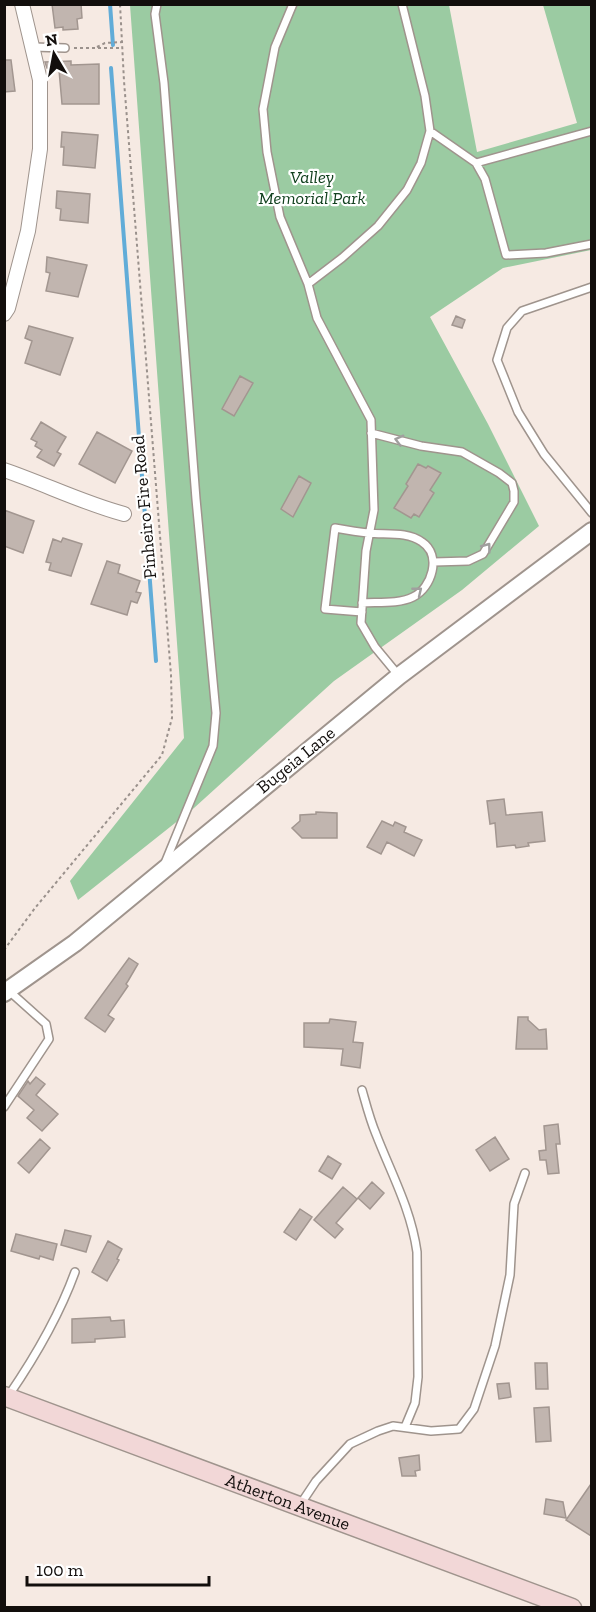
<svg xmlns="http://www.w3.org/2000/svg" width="596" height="1612" viewBox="0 0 596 1612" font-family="'Zilla Slab',serif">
<rect width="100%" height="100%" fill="#f6eae3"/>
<!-- green -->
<path fill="#9bcba2" d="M130 5H449L477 152 577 123 543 5H591V250L503 268 430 317 488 424 539 526 462 590 334 681 194 808 78 900 70 881 184 738Z"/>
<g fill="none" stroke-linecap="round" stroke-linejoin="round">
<!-- stream -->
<path stroke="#61acd8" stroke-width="4" d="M110 4 113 45
M111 68 156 661"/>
</g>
<!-- building -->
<path fill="#c1b5af" stroke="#a29690" stroke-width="1.5" d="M52 4H81L82 18 77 19 78 29 63 30V27L55 28Z
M4 60H11L15 91 4 92Z
M71 61V65L99 64V104H62L59 70 47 68 45 62Z
M62 132 98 135 95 168 63 165 64 147H61Z
M57 191 90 194 88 223 60 220 61 209 56 208Z
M47 257 87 265 78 297 46 291 50 273 46 272Z
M456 316 465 320 462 328 452 325Z
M29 326 73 338 60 375 25 363 32 341 25 338Z
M240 376 253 383 234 416 222 409Z
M41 422 66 437 57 452 61 454 54 466 37 457 42 450 35 446 37 442 31 439Z
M97 432 132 451 115 483 79 464Z
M418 464 426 468 428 466 441 473 430 490 434 493 419 517 414 514 411 518 394 508 408 486 406 484Z
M299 476 311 483 293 517 281 509Z
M4 510 34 521 23 553 4 546Z
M63 538 82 544 71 576 49 570 51 563 46 562 53 539 61 542Z
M107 561 120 565 118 573 140 581 136 592 141 593 137 603 131 601 127 615 91 604Z
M504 799 506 815 542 812 545 841 528 843 529 846 516 848 515 845 497 847 495 823 490 824 487 801Z
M316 812 337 813V838H302L292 828 300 821V815L316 814Z
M382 821 393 826 395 822 406 827 404 832 422 840 414 856 387 842 381 854 367 847Z
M129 958 138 964 128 981 126 984 128 986 108 1015 114 1019 105 1032 85 1018Z
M518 1017H528V1020L539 1030 546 1029 547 1049H516Z
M330 1019 356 1022 353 1042 363 1043 360 1068 341 1065 343 1049 304 1047V1023H329Z
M36 1077 45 1084 36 1095 58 1114 42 1131 27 1118 34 1110 18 1096 28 1081 30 1084Z
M558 1124 560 1144H556L559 1173 548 1174 546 1160H540L539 1151 546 1150 544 1126Z
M495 1137 509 1159 490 1171 476 1150Z
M40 1139 50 1148 29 1173 18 1163Z
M328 1156 341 1164 332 1179 319 1171Z
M372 1182 384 1193 370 1209 358 1198Z
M343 1187 357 1199 336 1223 343 1229 335 1238 314 1220Z
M300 1209 312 1217 296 1240 284 1232Z
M65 1230 91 1236 86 1252 61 1245Z
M16 1234 57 1244 53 1260 40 1256 39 1259 11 1251Z
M108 1241 122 1249 117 1259 119 1260 107 1281 92 1272Z
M110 1317 111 1321 124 1320 125 1337 95 1339V1342L72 1343V1319Z
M535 1363H547L548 1389H536Z
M509 1383 511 1397 499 1399 497 1384Z
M549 1407 551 1441 536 1442 534 1408Z
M419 1455 420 1470 415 1471 416 1476H402L399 1458Z
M591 1484V1536L566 1520Z
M546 1499 563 1502 566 1518 544 1514Z"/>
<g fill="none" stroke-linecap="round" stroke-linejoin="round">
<defs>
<path id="service" d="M157 4 155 14 164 83 196 499 216 713 213 746 165 863
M293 4 275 47 263 109 267 152 280 217 308 284 317 318 371 420 374 510 366 551 361 623 375 647 399 676
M33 47 65 48
M430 131 476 163 592 131
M476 163 485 179 506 255 546 253 592 244
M308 284 342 258 378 226 407 190 421 163 430 131 425 96 402 4
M592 287 522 311 507 328 497 360 518 412 544 454 592 513
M371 433 421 446 462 452 499 473 512 483 514 491V502L483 554 468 561 434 562
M362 612 325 609 335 528C346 530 357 532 368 533 385 535 407 531 422 542 442 555 432 588 413 597 399 604 378 602 362 603
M362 1090C366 1104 370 1120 376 1134 391 1173 411 1209 417 1252L418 1377 415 1403 405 1427
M4 1107 49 1039 46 1024 8 990
M9 1395C35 1357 59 1316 75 1272
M300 1505 316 1481 350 1444 378 1431 393 1426 431 1431 459 1429 474 1409 495 1346 510 1275 514 1204 525 1173"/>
<path id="minor" d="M4 314 8 308 28 231 40 149V80L22 4
M4 470C45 484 83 503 124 514"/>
<path id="tertiary" d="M4 993 75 943 399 676 592 531"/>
<g id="secondary">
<path id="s1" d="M4 1396 572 1608"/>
</g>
</defs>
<!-- service casing -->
<use href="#service" stroke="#9f948d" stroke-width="10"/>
<!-- minor casing -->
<use href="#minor" stroke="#9f948d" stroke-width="16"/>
<!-- tertiary casing -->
<use href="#tertiary" stroke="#9f948d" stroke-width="20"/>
<!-- secondary casing -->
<use href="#secondary" stroke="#9f948d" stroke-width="21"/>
<!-- path -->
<path stroke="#9a918c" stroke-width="2" stroke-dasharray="3 3" stroke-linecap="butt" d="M97 47 105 43 123 42
M74 48H122
M4 950 35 908 162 755 172 718 171 675 124 81 120 4"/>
<!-- service -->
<use href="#service" stroke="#fff" stroke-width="7"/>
<!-- minor -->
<use href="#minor" stroke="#fff" stroke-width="14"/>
<!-- tertiary -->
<use href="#tertiary" stroke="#fff" stroke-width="16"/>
<!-- secondary -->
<use href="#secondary" stroke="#f2d7d7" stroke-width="18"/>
</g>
<!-- one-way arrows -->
<defs><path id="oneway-chevron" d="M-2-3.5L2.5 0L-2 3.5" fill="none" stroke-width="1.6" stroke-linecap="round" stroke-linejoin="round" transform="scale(1.5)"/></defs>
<g stroke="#a09f9e">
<use href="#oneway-chevron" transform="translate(399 440) rotate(-165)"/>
<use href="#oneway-chevron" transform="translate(487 547) rotate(-53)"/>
<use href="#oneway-chevron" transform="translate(418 591) rotate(-39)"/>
</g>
<g text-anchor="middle" stroke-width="4.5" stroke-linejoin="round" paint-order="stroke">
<!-- park labels -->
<g font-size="18" font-style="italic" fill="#11401e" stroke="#fff">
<text x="312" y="183">Valley<tspan x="312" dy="21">Memorial Park</tspan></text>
</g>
<!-- street labels -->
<g font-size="18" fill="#120e0c" stroke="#fff">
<text transform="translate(144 507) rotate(-95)" y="6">Pinheiro Fire Road</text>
<text transform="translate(296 760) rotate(-39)" y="6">Bugeia Lane</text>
<text dy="6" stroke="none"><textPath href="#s1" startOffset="303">Atherton Avenue</textPath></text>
</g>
</g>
<!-- border -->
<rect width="596" height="1612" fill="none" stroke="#120e0c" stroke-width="12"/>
<!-- north arrow -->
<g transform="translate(54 54) rotate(350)" stroke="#ffffff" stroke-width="4.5" paint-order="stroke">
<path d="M0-4.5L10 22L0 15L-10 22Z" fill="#120e0c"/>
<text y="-9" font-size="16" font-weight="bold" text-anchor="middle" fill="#120e0c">N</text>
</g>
<!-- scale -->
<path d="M27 1576v9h182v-9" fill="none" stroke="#120e0c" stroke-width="3"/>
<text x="36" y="1576" font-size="18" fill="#120e0c" stroke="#ffffff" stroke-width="4.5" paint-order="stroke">100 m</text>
</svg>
